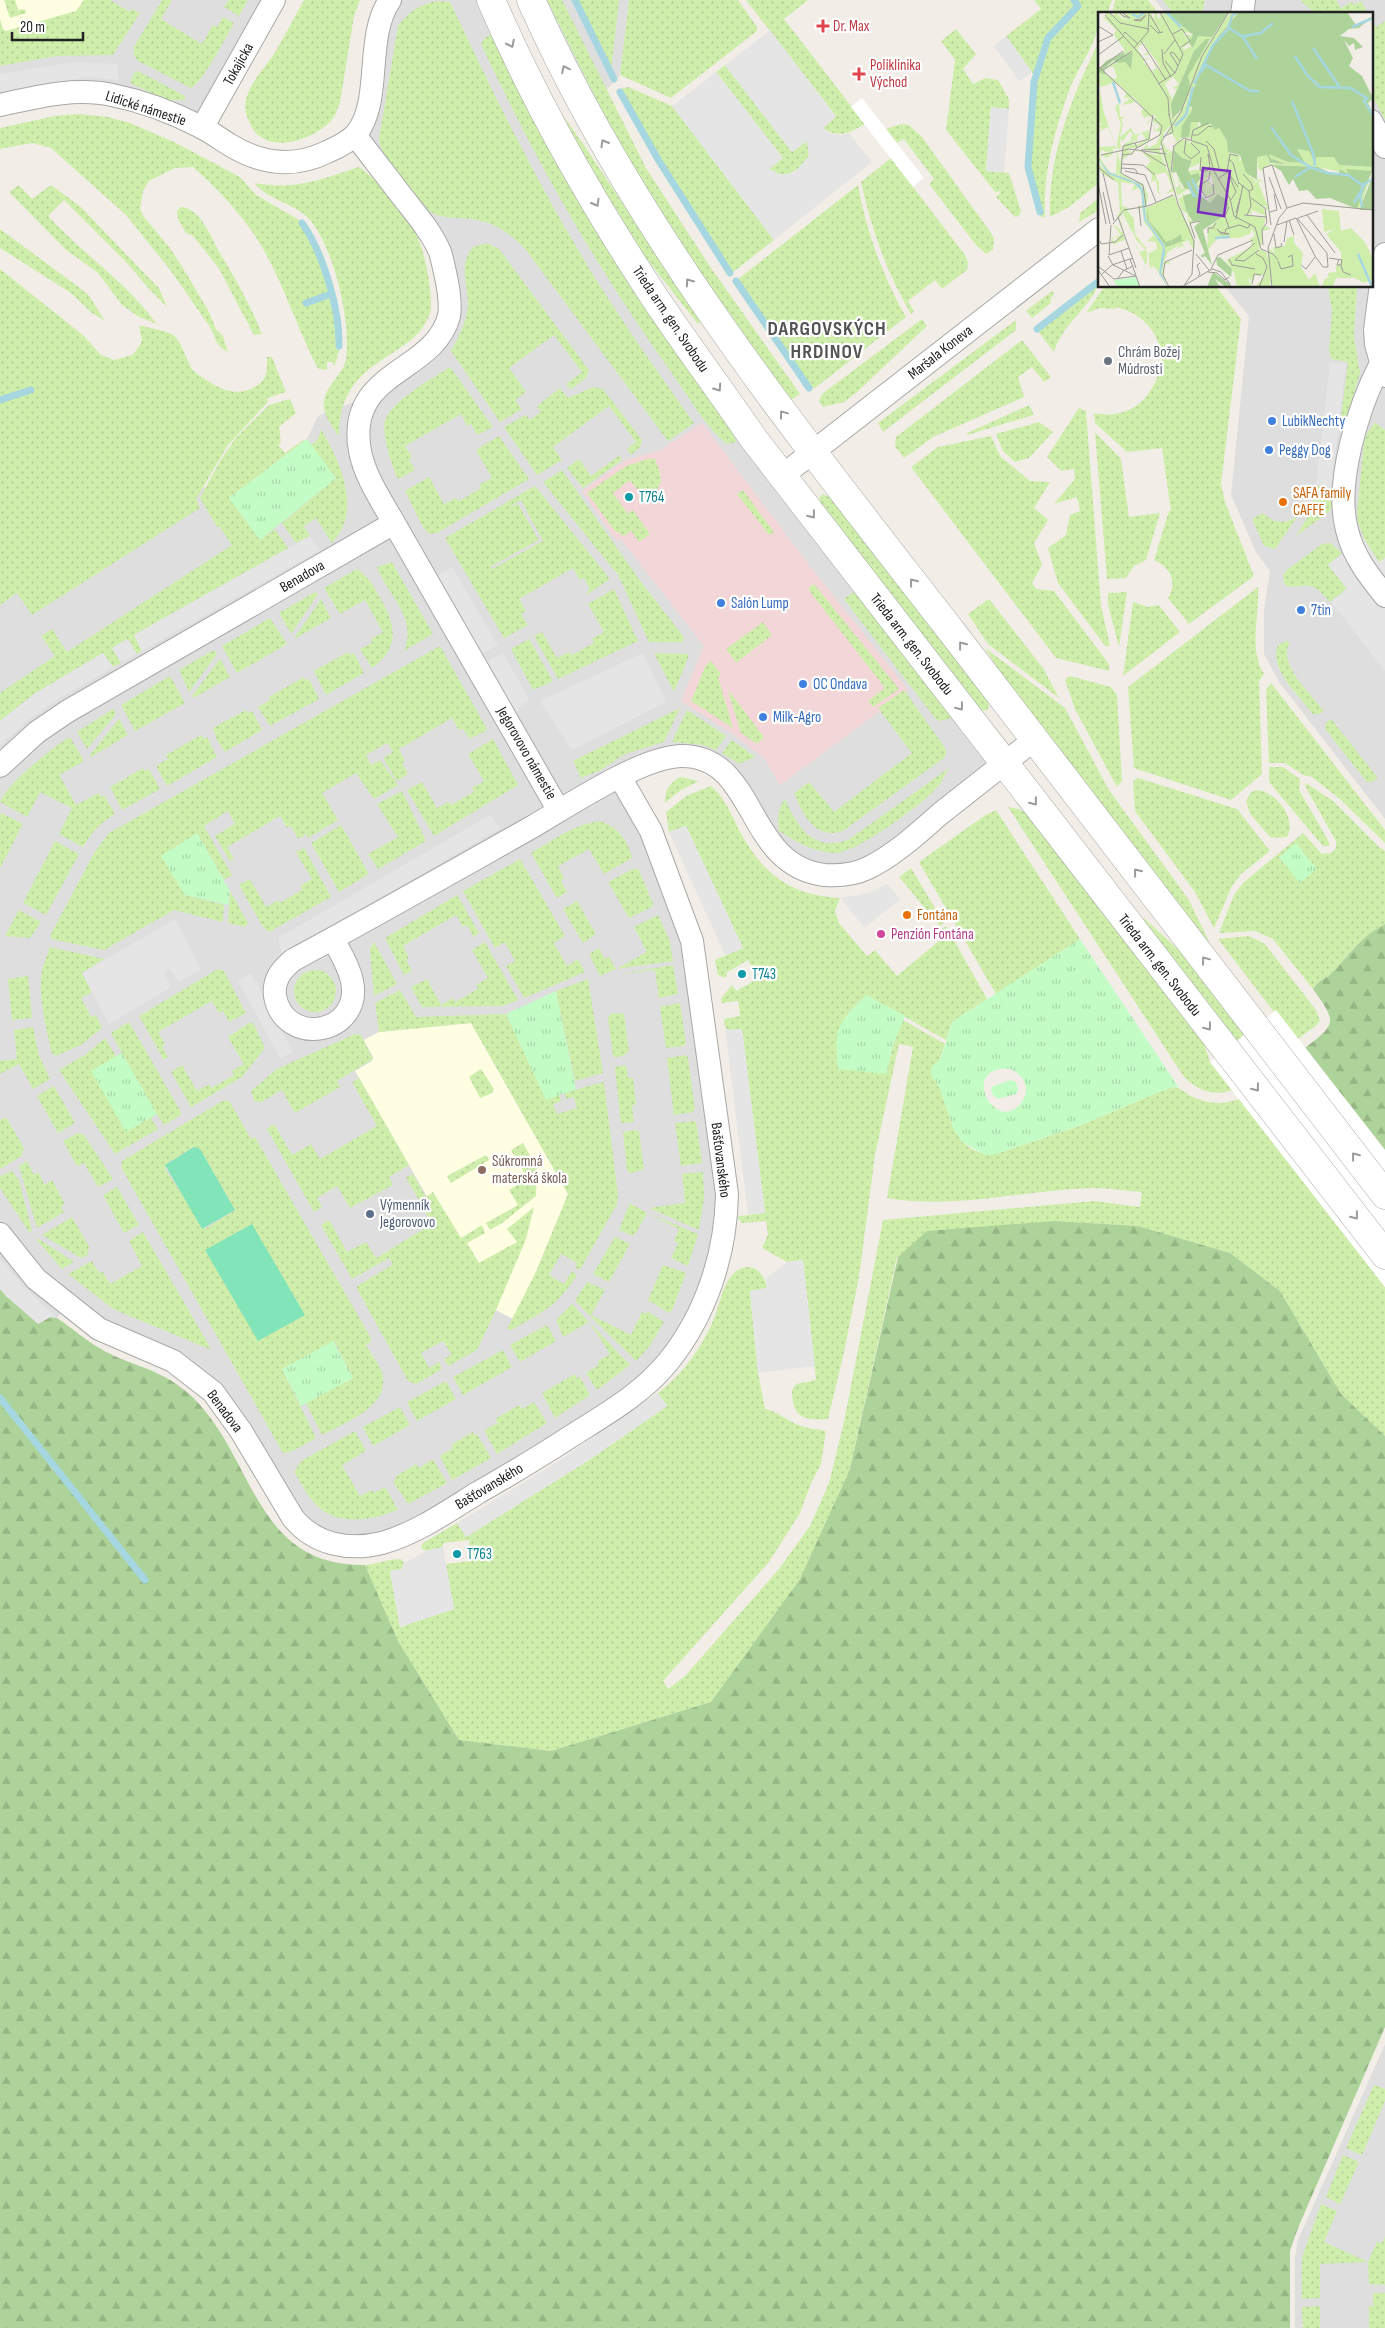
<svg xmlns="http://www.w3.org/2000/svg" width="1385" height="2328" viewBox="0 0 1385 2328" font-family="'Sofia Sans Condensed',sans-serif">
<defs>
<pattern id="grass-dots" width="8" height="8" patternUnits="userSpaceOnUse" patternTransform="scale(1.25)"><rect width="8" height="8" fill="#cfeeac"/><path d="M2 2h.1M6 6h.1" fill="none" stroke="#b1cc94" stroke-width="1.8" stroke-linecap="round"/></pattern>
<pattern id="forest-firs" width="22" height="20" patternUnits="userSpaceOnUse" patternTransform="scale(1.25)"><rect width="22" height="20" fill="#aed39a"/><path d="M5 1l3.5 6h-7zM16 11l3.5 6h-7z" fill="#95b584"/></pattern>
<pattern id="park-tufts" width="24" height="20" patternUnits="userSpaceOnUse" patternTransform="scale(1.25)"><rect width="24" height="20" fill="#c4fcc6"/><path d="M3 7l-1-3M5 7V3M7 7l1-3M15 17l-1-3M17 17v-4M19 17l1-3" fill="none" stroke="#a8d8aa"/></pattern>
</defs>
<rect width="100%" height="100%" fill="#f2eee7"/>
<!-- residential -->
<path fill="#dfdede" d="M0 0H274L202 128 112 95 0 105Z
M390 0H491L607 222 1004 764 877 862 811 872 700 759 620 777 684 915 727 1215 667 1364 403 1536 314 1538 224 1406 67 1306 57 1318 0 1289V591L194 483 229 498 307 439 318 416 369 396 436 339 444 264 355 135Z
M533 0H629L620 75 586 113Z
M1155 0H1385V819L1279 682 1264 654V611L1270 571 1256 552 1231 495 1249 316 1224 286H1371V14H1166Z
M1385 2044V2328H1295V2257L1298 2240Z"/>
<!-- commercial -->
<path fill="#f3d6d7" d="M702 423 803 557 908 690 780 785 764 758 733 734 681 701 704 646 621 539 616 540 582 491 626 460 661 450Z"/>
<!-- education -->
<path fill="#fffee3" d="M0 0H108L0 48Z
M471 1023 568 1194 536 1272 513 1319 496 1310 480 1289 355 1071 372 1061 373 1057 364 1040 379 1032Z"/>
<!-- grass -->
<path fill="url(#grass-dots)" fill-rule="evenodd" d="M4 0H15L18 10 25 9 26 13 10 18Z
M84 0H110L130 12 132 9 140 13 113 55 56 56 0 66V19L3 29 6 31 76 11Z
M162 0H172L161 19 202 44 213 25 217 27 223 17 234 23C226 37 203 82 191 88L138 61 134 55V47Z
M229 0H248L239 16 224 7Z
M304 0H360L354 16 340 103C337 110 335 117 329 123 311 140 269 155 252 128 249 121 245 114 245 106 247 83 268 66 278 47 287 32 295 16 304 0Z
M547 0H562L646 168 711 268 800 394 790 401 692 263 615 137Z
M578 0H619L611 71Z
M629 0H738L757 27V31L671 98 620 75Z
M746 0H808L784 19 865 124C849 133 839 139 823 128L836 116Z
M1034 0H1112L1107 14H1099C1099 45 1079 63 1069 91 1054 133 1043 172 1045 217H1041L1039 213 1041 212 1030 173 1035 82 1034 75 1006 36 1041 9Z
M1115 0H1148L1159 14H1112Z
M1163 0H1205L1202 14H1174Z
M1300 0H1336L1341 8 1352 2 1354 5 1361 1 1368 14H1316Z
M436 1 450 2C489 84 528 165 574 243 610 305 652 364 694 423L668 441 526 250C514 237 499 225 481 221 464 216 444 221 429 211 415 202 406 185 397 172 390 162 380 152 379 139L398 26C409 12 418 5 436 1Z
M1371 19 1376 27 1385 21V120L1371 93Z
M956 29 976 54 963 69 973 84 985 78 998 80 1009 99V109L991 107 986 171 1009 173 1021 211 1019 216 1015 217 996 197 1001 192 999 191 996 193 946 130 955 60 941 41Z
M493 33C535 132 590 225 649 314 677 356 713 396 737 442L727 444C705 427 686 392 669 369 596 267 534 158 481 44L485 38Z
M1099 41V183L1069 207 1050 217C1048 154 1072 97 1099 41Z
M725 65 792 152 807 141 809 156C799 170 785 182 769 169L783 158 716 72Z
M138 71 185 96V100H167L130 83 134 73Z
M628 87 672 106 774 240 732 273C693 212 655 152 620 89Z
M79 114 108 117 130 123 176 143 240 177 256 195 301 221 300 223C319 248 340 315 338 346L340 348 334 367 333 362H327V370L319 369 317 367C296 326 283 281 259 242 242 215 217 188 193 167L175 168 149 181 143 191 140 209 144 217 170 248 186 273 209 312 216 329 223 336 228 352C218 347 215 340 212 330L171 271 126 215 51 148 32 143 0 149V128L55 116Z
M563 115C611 183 654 253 701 322L698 324 624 230 561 116Z
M901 124 909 125 922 137 991 233 994 238 993 250 986 254 976 245 929 184 934 179 904 139 897 143 886 129Z
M891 158 965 255 968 262 967 270 942 289 935 280 908 301 914 311 911 314C887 274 871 228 861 182Z
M359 167C377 178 407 215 416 234 425 251 432 290 431 309 419 362 339 352 339 436 325 417 316 404 333 382 339 374 344 369 346 359 351 321 335 252 311 221 298 204 269 201 254 183 297 190 319 180 359 167Z
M19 185 32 199 51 185 81 207 144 273 159 288 167 307 150 290 126 262 64 200 48 216C83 254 126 282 157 324L139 317 122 305 98 273 65 249 9 192Z
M858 185C866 231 883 277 906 317L815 388H810L737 280Z
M1099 198V210L1079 222 1080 213Z
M180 207C201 207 212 240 221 255 237 281 250 305 262 334L254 335 218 267 193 236 186 233 178 219 177 212Z
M0 229 88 294 105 321 92 313 71 293 0 248Z
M487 243 499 249 589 370 586 378 571 389 566 384 582 372 554 335 509 368 526 392 515 400 522 409 500 422 451 351C458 338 466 323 468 307 469 285 457 267 473 247Z
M0 269 83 335 101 355 114 360 132 355 139 347 142 340 139 326H143C152 329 164 330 172 334 181 339 187 362 193 370 195 373 199 375 202 377 219 389 238 399 258 385 268 378 267 368 267 357H272L286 392 267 398 268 402 228 445 196 499 200 508 32 615 17 593 0 605Z
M1099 283C1090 308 1062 324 1054 352L1037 330Z
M1105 286H1216L1241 319 1221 484 1225 502 1254 576 1189 624 1168 598C1178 582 1170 567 1154 560L1169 511H1171L1162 448 1127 452 1095 423 1094 413C1128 420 1151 401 1160 369H1162C1164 338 1146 314 1116 307L1115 309 1100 308 1086 313Z
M1328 286H1357L1354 337 1360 373 1348 413 1340 424 1348 362 1331 359 1329 351 1332 311Z
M1052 291 1054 293 1050 301 1051 303 1032 318 1026 311Z
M922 319 927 326 856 393 844 402 823 407 819 401 822 394Z
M1016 320V330L883 432 878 423Z
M1022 340 1051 377 1044 382 1032 367 1018 377 1024 397 933 437 904 458 895 447 896 437Z
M450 367 493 427 477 435 471 424 467 426 461 414 405 446 412 457 409 460 415 470 398 479C392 466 380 431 386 418 396 398 432 379 450 367Z
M593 387 603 389 642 440 640 447 631 455 627 449 636 442 609 406 553 447 562 460 537 475 504 427 526 415 530 420 541 412 537 406 560 388 568 398Z
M290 399 296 413 279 427 281 442 278 445 285 453 303 440 304 441 229 498 260 540 275 529 288 548 134 635 142 651 137 654 128 639 121 663 113 667 103 653 34 694 0 721V693L55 656 41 636 52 629 67 652 232 545 219 526 217 527 200 498 220 461 235 439 269 405Z
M1029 405 1034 415 967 435V433Z
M1079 408 1086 411 1101 606 1110 645 1106 647 1058 583 1048 548 1066 535 1070 515 1080 511 1077 497 1054 504 1075 479 1074 469 1061 471 1047 457Z
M1039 422 1053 432 1029 458 1015 462 1003 451 996 434Z
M1375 422 1385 430V558L1379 563 1365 541 1358 522 1357 512 1364 443 1367 433Z
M321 429C340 461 363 511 332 543L316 518 304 526 310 536 296 543 282 523 336 478 311 445 318 439Z
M1095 432 1121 459 1129 517 1160 513 1146 560 1134 566 1126 578 1107 579Z
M499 436 529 479 437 533 429 534 423 527 405 491 429 477 444 504 456 498 459 501 481 488 480 484 492 478 476 450Z
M991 436 1000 456 1030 481 1050 482 1034 508 1048 520 1034 543 1042 565 1032 583 1036 589 1054 591 1109 664V671L1056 658 911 467 938 447Z
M620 455 622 460 583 488 567 468 579 459 591 476Z
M648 459H655C664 481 663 485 646 501L630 480 613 493 628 514 633 510 650 534 639 542 631 531 624 536 615 531 587 493 626 466Z
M562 470 641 582 684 637 683 642H649L618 575 543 482Z
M1316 485 1320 486V488L1333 489 1332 507 1329 512 1296 536 1312 510Z
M535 486 610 579 588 594 587 592 590 589 584 578 580 580 573 568 519 599 526 611 521 614 528 625 504 638 445 538ZM521 500 543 541 492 569 490 567 539 540 518 504 508 508Z
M743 490 774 532 769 535 737 494Z
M823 494 831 498 989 703 988 710 981 711 822 505 819 498Z
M1263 513C1274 524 1288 525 1299 514L1275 549 1264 546 1252 519Z
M1330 543 1342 553 1328 565 1347 588 1330 602C1307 572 1298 594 1284 584L1283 575 1287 570 1322 544Z
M392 562 433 634 404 651C418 616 388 597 377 567Z
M357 569C368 576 373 585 379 596 395 623 402 646 372 668L360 649 372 643 371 639 383 632 365 600 340 614 324 588Z
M814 584 899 689 873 707 868 701 885 688 808 589Z
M1258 587C1260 617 1248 647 1264 674L1259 681 1262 774 1231 800 1134 768 1128 687Z
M614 589 638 641 558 679 534 636 542 632 557 658 569 652 572 655 594 643 592 639 604 632 588 604Z
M315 592 318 594 291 634 279 613Z
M854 592 860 597 953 718 939 721 935 718 844 599Z
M1127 592 1119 647 1108 604V593Z
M321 599 331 618 294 639 295 637Z
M989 599 1043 668 1059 698 988 644 968 614Z
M1133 602 1148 607 1159 605 1180 632 1123 676Z
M270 618 287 644 237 673 222 646Z
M763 622 772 635 736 663 726 649Z
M529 639 553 681 533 690 511 649Z
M1287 641 1290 643C1276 663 1312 695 1324 711L1319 714H1313C1299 695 1269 671 1278 645Z
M440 646 486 727 487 730 470 739 463 729 459 730 452 718 399 749 405 761 402 763 408 774 397 781 383 758 393 752 387 743 366 755 371 765 380 760 398 785 374 799 356 773 322 793 338 820 308 838 306 834 298 839 291 826 287 828 280 816 227 847 234 859 230 861 215 836 235 824 228 811 204 826 232 875 224 880 197 833 185 895 224 905 223 922 174 910 104 950 51 939V934L94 853 109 833Z
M985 648 1065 708 1109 790 1189 900 1214 952 1009 687Z
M214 650 217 654 189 692 179 670Z
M348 652 350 655 354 653 364 673 326 695 314 671Z
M654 653 687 654 689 656 674 692Z
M220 659 230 677 193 698 192 696Z
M711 661 721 674 718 677 733 728 691 701 706 665Z
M170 676 185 703 135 731 121 705Z
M1070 676 1111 687 1117 695 1122 781 1117 787 1075 709 1065 680Z
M304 677 306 680 309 679 319 699 270 726 258 707 270 700 269 697Z
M1271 683 1385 830V843L1341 800 1312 777 1303 775 1285 763H1269L1266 690Z
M728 690 764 737 757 744 741 733Z
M904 690 945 748 946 753 944 758 843 831C815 840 803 815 794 793L809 782 834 812 912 753 878 708Z
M680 708 664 742 625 754 599 771 581 778 573 761Z
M113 709 116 714 87 749 77 732Z
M246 710 248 713 252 711 262 730 225 752 217 740 213 728Z
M687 710 726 736 716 750 703 745 672 742Z
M119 719 128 735 91 757 90 755Z
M1331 719 1378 778 1372 782H1367L1325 729 1326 723Z
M201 735 204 739 207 737 217 757 167 786 156 766 168 759 166 755Z
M70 737 84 761 59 775 76 805 99 793 101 797 104 795 115 814C101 822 91 833 83 847L59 834 72 808 40 792 27 817 0 802C7 784 52 747 70 737Z
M493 739 518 785 434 836 407 790 422 782 437 808 449 802 451 805 474 792 472 788 484 781 468 754Z
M732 740 755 757 739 764 722 753Z
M1269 767H1283L1300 779 1299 790 1329 842V846H1323L1269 782Z
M143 768 145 771 149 769 160 789 122 810 110 787Z
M949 768C944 777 939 787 932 793 915 809 857 852 836 853 815 853 796 842 779 831 778 818 777 810 785 799 798 828 813 852 848 840Z
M680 777 699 781 681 790 665 803C665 789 669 784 680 777Z
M1138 778 1237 809 1270 851 1241 874 1232 886 1214 928 1195 892 1135 811 1133 781Z
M1306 783 1333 801 1379 847 1385 851V924C1359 938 1352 951 1333 972 1326 979 1321 977 1313 989L1273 939 1255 931 1219 933 1234 895 1243 883 1303 833 1322 854 1331 853 1336 848V841L1305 786Z
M711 786C724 797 731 813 738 828 762 873 788 895 840 898L835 911 839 923 867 956 875 950 897 976 946 935 942 929 946 926 987 999 952 1022 946 1040 866 995 886 1073 893 1045 903 1020 945 1044 939 1061 931 1069C932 1077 936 1079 939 1086 951 1115 953 1156 996 1154L1079 1126 1171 1087C1181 1087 1185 1093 1193 1097 1208 1104 1223 1105 1239 1099L1385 1287V1436L1341 1394 1280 1291 1230 1253 1138 1226 1054 1221 897 1257 850 1469 800 1579 711 1702 551 1751 459 1740 398 1641 365 1565C377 1564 388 1559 401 1559L404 1563 402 1569 390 1571 400 1627 454 1609 445 1564 471 1561 469 1540 443 1543V1547L426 1551 421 1548 423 1543 457 1523 466 1537 592 1458 667 1406 658 1393C682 1375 701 1349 713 1321 719 1308 722 1286 732 1275 747 1259 764 1269 767 1288L750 1291 758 1373 765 1409C777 1411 783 1418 794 1423 804 1428 815 1429 826 1431L821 1464 812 1481 800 1513 769 1562 663 1681 668 1689 685 1676 779 1569 810 1526 829 1483 844 1422 883 1220 1094 1201 1140 1207 1142 1192C1126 1191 1109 1188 1092 1188 1024 1190 955 1210 887 1198L913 1047 899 1044 875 1155 859 1277 844 1352 828 1419C803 1421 792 1417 792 1390L796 1384 816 1380 803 1260 787 1262 762 1248 768 1234 766 1221 742 1223 738 1219 739 1216 765 1213 742 1029 728 1030 725 1027 724 1019 740 1016 738 1001 722 1003 721 998 732 985 736 991 759 978 748 960 726 973 727 976 724 978 718 975 715 960 743 948 686 826 669 832 666 812 686 796Z
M1256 790C1275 790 1298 819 1287 837L1271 838 1250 814 1246 801 1251 792Z
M402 791 426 841 378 869 368 854 398 837 377 804Z
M1008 807 1019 809 1027 814 1203 1041 1210 1062 1232 1090C1215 1097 1197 1090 1184 1077Z
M996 810 1080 939 996 994 919 862 984 816Z
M1 813 23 824 0 868V819Z
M600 821C618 827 628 840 632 858L604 874 589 849 558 866 564 878 561 881 567 892 557 898 531 853C553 840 575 824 600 821Z
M341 825 369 874 339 892 311 843Z
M55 841 79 854 46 915 23 903Z
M304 848 331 897 269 932 263 927 239 885 250 879 266 907 278 900 280 903 302 890 300 886 312 879 296 852Z
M520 859 565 936 554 943 567 966 578 959 585 972 524 998 506 966 515 961 505 942 495 948 463 891Z
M635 868 639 870 653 904 652 907 629 918 608 882Z
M911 868 944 923 940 926 899 877Z
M230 891 248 923 245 927 228 923Z
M457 895 479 933 470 939 473 936 467 925 463 927 456 915 403 946 409 958 406 960 412 971 404 975 385 938Z
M577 901 596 934 583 943 563 909Z
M19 910 41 922 30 938 5 936Z
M658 915 669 939 673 961 616 969 600 976 589 954 599 948 605 959 609 957 616 969 647 952 634 927Z
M1144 918 1184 955 1245 1034 1237 1041 1143 920Z
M1249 936 1265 944 1316 1010 1320 1020 1318 1024 1298 1039 1276 1011 1274 1012 1218 939Z
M374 942 397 984 374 996 370 951 371 946Z
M485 942 518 1000 502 1006 422 1007 411 987 427 979 441 1005 453 998 455 1002 478 989 476 985 488 978 472 950Z
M50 947 104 959 82 973 92 992 81 998 91 1017 96 1015 102 1028 81 1045 56 1056 52 1054C47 1033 39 998 41 977 42 966 47 957 50 947Z
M673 965 678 994 659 998 655 970 619 974Z
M218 969 224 971 246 1013 229 1022 223 1011 219 1013 212 1001 158 1032 165 1044 162 1047 168 1057 164 1060 139 1016Z
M294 991a21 21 0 1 1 42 0a21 21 0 1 1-42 0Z
M28 976 32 1018 12 1020 8 979Z
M588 979 603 1073 575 1081 556 991Z
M400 990 416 1017 506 1014 546 1099 559 1094 561 1101 553 1105 557 1114 577 1108 574 1097 566 1099 564 1093 604 1082 618 1195 617 1204 580 1270 575 1267 577 1263 561 1254 549 1275 564 1284 572 1271 577 1275C558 1306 542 1313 511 1330L507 1329 536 1272 568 1194 471 1023 379 1032 375 1003Z
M680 1003 686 1044 683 1046 666 1048 660 1007Z
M620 1013 624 1014 629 1052 625 1053V1055L615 1058 613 1055 608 1018 610 1014Z
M129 1022 180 1110 181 1115 164 1125 157 1114 151 1118 158 1129 115 1154 59 1070 85 1055 105 1038 116 1056 122 1053 111 1033Z
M249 1023H253L265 1048 242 1077 191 1107 171 1072 182 1065 197 1091 209 1084 211 1088 234 1075 232 1071 244 1064 228 1037Z
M33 1027 39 1055 50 1079 33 1089 19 1064 0 1074V1061L17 1059 14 1030Z
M355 1034 361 1035 373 1059 337 1081 340 1087 295 1113 282 1090 261 1102 254 1101 251 1091 277 1069Z
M686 1055 688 1058 695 1109 693 1112 674 1115 667 1058Z
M626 1065 628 1078H633L636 1105H632L634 1122 621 1123 615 1069V1067Z
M481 1069 494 1089 492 1093 480 1098 469 1077Z
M359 1078 409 1165 389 1177 393 1185 350 1208 337 1186 317 1198 322 1207 314 1212 267 1129 274 1124 292 1155 311 1144 320 1159 377 1126 352 1082Z
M54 1086 75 1123 58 1133 37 1096Z
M224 1100 230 1102 251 1139 255 1137 371 1338 370 1342 366 1345C371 1354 379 1363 382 1373 392 1406 344 1423 322 1435L306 1403 353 1378 334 1341 282 1369 316 1438 293 1451 283 1453 121 1167 122 1161ZM194 1147 200 1149 235 1210 205 1229 165 1169 167 1163Z
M6 1117 25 1150 21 1152 23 1155 0 1169V1120Z
M696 1121 702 1163 681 1166 675 1123Z
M635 1130 639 1131 644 1169 630 1173 627 1171 623 1132Z
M78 1133 84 1135 113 1179 98 1187 84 1163 77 1166 63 1141Z
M523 1143 537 1168 536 1196 502 1223 490 1230 486 1223 518 1205 509 1190 528 1179 511 1150Z
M486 1155 489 1160 451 1183 447 1176Z
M27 1161 34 1175 38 1172 45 1185 52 1180 65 1204 61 1206 64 1212 37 1228 19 1166Z
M12 1171 19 1180 32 1231 29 1232 0 1188V1176Z
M703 1172 704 1198 699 1230 649 1208 685 1203 682 1174Z
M413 1174 426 1197 433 1192 461 1238 482 1225 485 1233 467 1243 479 1263 517 1242 507 1229 534 1207 526 1239 496 1310 477 1350 448 1366 444 1359 452 1355 443 1341 421 1353 429 1368 439 1362 442 1369 416 1384 408 1381 356 1287 393 1264 389 1258 352 1279 321 1225 329 1220 347 1252 366 1242 376 1258 432 1224 406 1177Z
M117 1187 139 1225 124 1233 103 1195Z
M630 1203 647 1213 698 1234 688 1266 671 1258 678 1243 674 1241 679 1229 647 1213 634 1236 619 1230Z
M72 1217 90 1248 87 1251 89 1254 81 1258 42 1235Z
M143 1232 210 1347 209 1349 113 1309 68 1274 92 1261 99 1273 103 1272 110 1284 142 1266 129 1241Z
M615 1237 630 1244 609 1282 593 1274Z
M37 1238 74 1262 62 1269 37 1240Z
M663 1265 686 1273 672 1310 669 1313 648 1300Z
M587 1282 605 1290 591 1315 631 1335 642 1312 645 1314 647 1311 664 1322 649 1347 636 1361 575 1301Z
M572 1304 630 1365 597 1390 586 1373 599 1365 598 1361 610 1354 589 1322 563 1337 556 1320Z
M547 1325 556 1341 520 1362 510 1345Z
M503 1350 512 1367 463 1395 453 1377Z
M575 1374 577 1378 580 1377 590 1395 555 1418 542 1393Z
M446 1381 456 1399 417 1421 407 1402Z
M534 1402 547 1423 497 1454 484 1430 498 1423 495 1419 519 1405 522 1409Z
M400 1407 410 1425 373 1446 363 1427Z
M355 1431 366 1451 342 1465 360 1496 372 1490 374 1493 385 1487 398 1510C374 1519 345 1526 322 1510 310 1502 302 1484 294 1472L301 1461Z
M473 1432 475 1435 477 1434 491 1458 452 1480 440 1456 453 1448 451 1445Z
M433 1459 447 1483 408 1504 393 1482 396 1480 395 1477 416 1464 419 1468Z
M1374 2085 1385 2089V2101L1362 2155 1346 2148Z
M1343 2155 1359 2162 1340 2204 1326 2197Z
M1321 2204 1337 2211 1324 2242 1368 2262 1377 2242 1382 2243 1385 2236V2285L1369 2284 1368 2262 1320 2264V2298L1302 2299V2257Z
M1373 2293H1385V2328H1369V2306H1373Z
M1320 2306V2328H1303L1302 2307Z"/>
<!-- forest -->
<path fill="url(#forest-firs)" d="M1385 924V1150L1305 1048C1338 1023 1336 1022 1313 989 1322 977 1326 979 1333 972 1352 952 1359 938 1385 924Z
M1054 1221 1138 1226 1230 1253 1280 1291 1341 1394 1385 1436V2027L1298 2228 1290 2251V2328H0V1289L7 1297 51 1317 57 1318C72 1328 85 1340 101 1349 132 1367 158 1367 188 1393 256 1454 251 1566 365 1565L398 1641 459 1740 551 1751 711 1702 800 1579 850 1469 898 1257 927 1231Z"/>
<!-- park -->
<path fill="url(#park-tufts)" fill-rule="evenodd" d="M307 439 336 478 260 540 229 498Z
M197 833 230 891 228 905 185 895 161 856Z
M1296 843 1317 869 1300 883 1279 857Z
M1080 939 1179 1088 1171 1087 1079 1126 996 1154 985 1155 962 1142 954 1130 939 1086 932 1077 931 1069 941 1057 952 1022ZM1010 1069C1022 1074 1031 1087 1023 1100 998 1140 956 1065 1010 1069Z
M556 991 576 1089 546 1100 506 1014Z
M866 995 905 1016 893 1045 886 1074 838 1069C834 1027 837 1024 866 995Z
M122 1053 157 1114 126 1132 91 1071Z
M1011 1080 1016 1082 1018 1090 1016 1094 998 1099 993 1095 991 1089 993 1086Z
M333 1341 353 1378 301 1406 282 1369Z"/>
<!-- pitch -->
<path fill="#82e4b9" d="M194 1147 200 1149 235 1210 202 1229 165 1165Z
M252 1224 305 1315 258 1341 205 1250Z"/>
<!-- parking -->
<path fill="#e5e5e5" d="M770 30 836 117 823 128 830 133 840 135 849 133 872 162 774 240 672 106 716 72 783 158 769 169 782 175 794 173 809 156 807 141 792 152 725 65Z
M1006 36 1032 72 1019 81 994 46Z
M74 62 117 64 119 80 87 77 0 92V74Z
M991 107 1009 109 1004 172 986 171Z
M1330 362 1346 364 1331 486 1316 485Z
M310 536 320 550 61 697 29 719 0 746V721L34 694 103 653 113 667 121 663 112 648 127 639 137 654 142 651 134 635Z
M1363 537 1379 562 1385 558V671L1331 602 1347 589 1328 565Z
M452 567 498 645 481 654 438 576Z
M503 653 529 699 518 708 517 713 486 662Z
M643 653 666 702 572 750 540 701Z
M490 815 501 828 282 955 278 938Z
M686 826 743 948 725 955 669 832Z
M888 884 900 899 865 928 840 898 868 893Z
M175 919 201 969 179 982 169 968 164 973 171 987 109 1024 82 973Z
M251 973 293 1052 280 1058 238 981Z
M725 1027 728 1030 742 1029 765 1213 748 1214Z
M0 1259 23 1286 57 1318 51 1317 38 1324 7 1297 0 1289Z
M803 1260 815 1366 758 1373 750 1291 767 1288 766 1278 787 1262Z
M658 1393 667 1406 592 1458 466 1537 457 1523 557 1462Z
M443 1547 454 1609 400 1627 390 1571 402 1569 404 1563 426 1551Z"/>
<!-- pier -->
<path fill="#fff" d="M862 98 924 178 913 187 851 107Z
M1276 1010 1385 1150V1287L1210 1062Z"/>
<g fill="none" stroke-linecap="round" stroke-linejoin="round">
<!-- stream -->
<path stroke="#a6d7e1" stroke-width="7" d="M575 0 614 79
M620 92 659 161 730 273
M1040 212 1028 167 1034 82 1048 38 1078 6 1074 0
M302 223C323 252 340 310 339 346
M736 281 809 388
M306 303 331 294
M1037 329 1099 281
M0 400 31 390
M0 1398 145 1580"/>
<defs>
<path id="minor" d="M1242 14 1244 0
M0 105C36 97 75 87 112 95 142 101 174 113 201 127 211 132 220 139 230 145 261 164 294 168 327 152 336 148 349 142 356 134 383 101 364 38 390 0
M1371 121 1385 147
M202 128 274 0
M1385 254 1375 330 1376 344 1385 376
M1381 363C1359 405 1334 483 1347 530 1353 556 1369 576 1385 596
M782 476 1099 229
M394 523 559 811
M0 766 37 732 68 711 394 523C381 500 365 477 360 451 345 370 434 374 449 316 451 305 449 293 447 282 445 272 443 262 440 252 431 231 415 213 401 195 386 175 370 155 355 135
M333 939C340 952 349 966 352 981 363 1035 284 1048 275 996 273 980 281 970 293 960 373 917 452 872 532 827 568 806 641 757 681 756 758 755 744 866 825 875 839 876 855 874 868 868 895 855 918 833 940 814 972 789 1003 764 1035 739
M0 1234 36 1279 99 1329 173 1361 213 1392 241 1431 293 1518C315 1545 349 1551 382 1543 417 1533 448 1511 479 1492 511 1474 542 1455 573 1435 606 1414 643 1393 668 1362 706 1315 726 1254 727 1194L692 941 651 831 620 777"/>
<path id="tertiary" d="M491 0C536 104 593 204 655 298 687 346 721 391 753 438L1385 1255
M531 0C635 233 797 432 952 632 1097 819 1240 1008 1385 1195"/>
</defs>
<!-- minor casing -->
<use href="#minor" stroke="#a8a8a8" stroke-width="24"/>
<!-- tertiary casing -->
<use href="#tertiary" stroke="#a8a8a8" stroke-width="29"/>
<!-- minor -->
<use href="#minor" stroke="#fff" stroke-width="22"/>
<!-- tertiary -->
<use href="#tertiary" stroke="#fff" stroke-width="28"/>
</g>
<!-- one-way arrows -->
<defs><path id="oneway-chevron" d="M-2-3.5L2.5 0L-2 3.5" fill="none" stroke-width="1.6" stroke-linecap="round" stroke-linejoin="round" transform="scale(1.25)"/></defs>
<g stroke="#9b9b9b">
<use href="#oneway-chevron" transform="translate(511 44) rotate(63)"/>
<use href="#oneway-chevron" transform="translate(565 69) rotate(-116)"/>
<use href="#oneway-chevron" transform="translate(604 143) rotate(-120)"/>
<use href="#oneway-chevron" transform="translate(596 203) rotate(60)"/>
<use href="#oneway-chevron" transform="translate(689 282) rotate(-125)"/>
<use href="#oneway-chevron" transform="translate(718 388) rotate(55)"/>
<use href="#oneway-chevron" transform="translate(783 414) rotate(-127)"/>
<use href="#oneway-chevron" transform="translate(812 515) rotate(52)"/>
<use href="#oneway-chevron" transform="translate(913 582) rotate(-128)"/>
<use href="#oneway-chevron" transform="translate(962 645) rotate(-128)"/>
<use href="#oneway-chevron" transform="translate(960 707) rotate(52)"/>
<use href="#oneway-chevron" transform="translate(1034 802) rotate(52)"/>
<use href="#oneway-chevron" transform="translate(1137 872) rotate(-128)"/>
<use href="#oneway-chevron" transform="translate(1205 960) rotate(-127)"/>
<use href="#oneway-chevron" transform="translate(1208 1027) rotate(52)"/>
<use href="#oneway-chevron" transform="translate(1256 1088) rotate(52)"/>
<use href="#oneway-chevron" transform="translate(1355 1156) rotate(-128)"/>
<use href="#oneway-chevron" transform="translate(1355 1216) rotate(52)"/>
</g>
<!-- markers -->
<g fill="#e0444e" stroke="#fff" stroke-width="2">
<path d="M820.5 18.5h5v5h5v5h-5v5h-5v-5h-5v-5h5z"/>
<path d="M856.5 66.5h5v5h5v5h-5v5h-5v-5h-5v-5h5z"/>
</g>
<circle fill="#6b7280" stroke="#fff" stroke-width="2" cx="1108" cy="361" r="5"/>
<g fill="#3f7fe0" stroke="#fff" stroke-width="2">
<circle cx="1272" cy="421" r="5"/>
<circle cx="1269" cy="450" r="5"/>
<circle cx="721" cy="603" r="5"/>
<circle cx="1301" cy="610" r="5"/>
<circle cx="803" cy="684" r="5"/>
<circle cx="763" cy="717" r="5"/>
</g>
<g fill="#0f9aa8" stroke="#fff" stroke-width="2">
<circle cx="629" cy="497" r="5"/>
<circle cx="742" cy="974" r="5"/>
<circle cx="457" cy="1554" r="5"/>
</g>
<g fill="#e8710a" stroke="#fff" stroke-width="2">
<circle cx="1283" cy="502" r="5"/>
<circle cx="907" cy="915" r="5"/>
</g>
<circle fill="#d1479c" stroke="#fff" stroke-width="2" cx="881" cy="934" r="5"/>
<circle fill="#8d6e63" stroke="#fff" stroke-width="2" cx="482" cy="1170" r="5"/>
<circle fill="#5c6f8a" stroke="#fff" stroke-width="2" cx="370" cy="1214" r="5"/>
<g text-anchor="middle" stroke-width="4.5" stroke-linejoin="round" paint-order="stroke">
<!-- health labels -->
<g font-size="15" fill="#be3a42" stroke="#fff" text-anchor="start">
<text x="833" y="31">Dr. Max</text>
<text x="870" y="70">Poliklinika<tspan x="870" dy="17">Východ</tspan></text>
</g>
<!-- street labels -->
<g font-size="15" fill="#212121" stroke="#fff">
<text transform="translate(238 64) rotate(-61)" y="5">Tokajícka</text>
<text transform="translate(146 108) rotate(18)" y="5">Lidické námestie</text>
<text transform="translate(671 319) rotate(56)" y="5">Trieda arm. gen. Svobodu</text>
<text transform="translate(940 352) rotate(-38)" y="5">Maršala Koneva</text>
<text transform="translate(302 576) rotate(-30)" y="5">Benadova</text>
<text transform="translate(912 644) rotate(52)" y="5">Trieda arm. gen. Svobodu</text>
<text transform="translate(527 753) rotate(60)" y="5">Jegorovovo námestie</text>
<text transform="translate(1160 965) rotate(52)" y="5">Trieda arm. gen. Svobodu</text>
<text transform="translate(721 1160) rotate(83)" y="5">Bašťovanského</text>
<text transform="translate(225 1411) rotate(53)" y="5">Benadova</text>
<text transform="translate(489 1486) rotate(-31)" y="5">Bašťovanského</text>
</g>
<!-- worship labels -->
<g font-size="15" fill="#5b616d" stroke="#fff" text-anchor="start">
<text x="1118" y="357">Chrám Božej<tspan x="1118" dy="17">Múdrosti</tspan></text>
</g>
<!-- shop labels -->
<g font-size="15" fill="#366cbe" stroke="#fff" text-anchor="start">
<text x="1282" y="426">LubikNechty</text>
<text x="1279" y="455">Peggy Dog</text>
<text x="731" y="608">Salón Lump</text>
<text x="1311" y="615">7tin</text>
<text x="813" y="689">OC Ondava</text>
<text x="773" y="722">Milk-Agro</text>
</g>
<!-- food labels -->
<g font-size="15" fill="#c56008" stroke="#fff" text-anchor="start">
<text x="1293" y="498">SAFA family<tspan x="1293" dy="17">CAFFE</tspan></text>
<text x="917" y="920">Fontána</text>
</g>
<!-- culture labels -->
<g font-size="15" fill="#0d838f" stroke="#fff" text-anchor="start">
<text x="639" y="502">T764</text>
<text x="752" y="979">T743</text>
<text x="467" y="1559">T763</text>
</g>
<!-- hotel labels -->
<g font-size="15" fill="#b23c85" stroke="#fff" text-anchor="start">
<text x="891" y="939">Penzión Fontána</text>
</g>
<!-- education labels -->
<g font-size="15" fill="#785e54" stroke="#fff" text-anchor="start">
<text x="492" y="1166">Súkromná<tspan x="492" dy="17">materská škola</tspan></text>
</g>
<!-- service labels -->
<g font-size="15" fill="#4e5e75" stroke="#fff" text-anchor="start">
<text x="380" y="1210">Výmenník<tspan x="380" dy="17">Jegorovovo</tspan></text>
</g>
<!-- district labels -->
<g font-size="20" font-weight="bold" letter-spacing="1" fill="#545454" stroke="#fff">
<text x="827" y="335">DARGOVSKÝCH<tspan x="827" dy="23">HRDINOV</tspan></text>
</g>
</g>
<!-- overview -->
<g transform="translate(1098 12)">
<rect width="275" height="275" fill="#f2eee7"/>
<path d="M6 0 16 3 18 0 24 7 31 9 24 5 19 0 31 7 24 0 33 4 26 0H54L53 2 57 8 56 0 59 1 60 7 62 5 59 0 63 7 61 0 65 4 64 0H68L93 21 85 20 91 30 88 23H95L96 26 88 34 92 33 85 35 86 38 93 34 95 36 100 23 114 25 109 36 112 27 96 39 73 92V106H77L84 97 79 106 87 90 85 95 79 106 66 121 63 133 64 142 65 129 68 137 72 138 67 143 75 138 73 158 78 176 81 174V173L83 172 79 168 83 167V177L86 176H92L93 178V182L91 177 84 180 86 183 92 181 85 184 84 181 80 183 81 187 85 184 94 209 92 205 89 206 95 210 92 213 95 220 97 228V244L96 225 89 206 90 202 85 199 88 205 83 196 74 165 76 174 80 191 85 202 81 195 79 189 75 170 64 141 63 133 61 137 67 153 49 142 67 153 74 169 77 183 75 179 68 182 74 176 68 160 57 163 61 170V181H64L60 182 58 168 53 170 54 163 48 155 53 149 44 140 37 139 24 148 23 162 45 172 50 183 48 196 76 183 82 198 92 217 95 228 96 238 90 228 84 231 89 239 85 234 78 237 82 232 69 241 68 247 71 248 67 247 66 250 71 249 72 253 66 251 65 261 70 275 63 261 66 233 48 207 44 176 35 168 21 165V158L20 165 12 161 6 156 0 147 5 142 15 139 6 140 5 137 0 144V135L18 134 10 115 0 120 4 116 0 115 4 111H0L2 78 6 101 19 137 15 136V142L8 146 9 150 6 143 2 146 12 160 18 162 19 139 22 151 26 132 34 128 37 131 30 132 38 133 48 128 44 121 39 124 40 129 36 124 40 130 32 127 35 123 32 119 25 129 22 127 23 137H20L19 131 23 113 17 95 21 91 19 86 21 89 22 105H28L23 107 25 112 22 125 33 116 37 123 51 118V127L57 126 63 120 57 119 54 110 58 118 62 114 54 109 58 105 55 102 51 111 48 113 54 104 46 106 43 99 46 97 35 85 32 84 38 90 24 93 32 86H26L28 81 31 83 23 74 15 70 19 81 15 71 3 75 1 72 0 58 17 67 19 65 15 54 6 58 17 48 18 52 24 48 33 56 35 45 34 39 26 43V37L16 23 18 18 5 5H10ZM48 29 46 32 51 39 45 43H50L51 39 59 50 64 62 55 50 58 57 54 58 55 63 51 54 45 50 51 46 46 47 39 36ZM75 65 81 72 74 76 79 77 74 87 67 72ZM63 123 58 132 50 136 49 132 45 136 62 144 37 138 34 142 24 144 35 140 26 137 37 136ZM133 0H141L120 25 107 48 92 87 93 100 83 126 76 132 78 128 74 122H69L87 93 90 64 105 37ZM93 110H101L100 114 112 111 117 118 121 116 129 129 132 142 142 143 141 149 145 147 148 161 158 169 156 172 159 170V167L165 169 160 170 171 197 168 198V194H165L168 204 153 198 154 202 146 203 168 206 165 216 168 214 173 217 165 219 164 232 157 242 162 237 169 241 170 248 171 241 176 242 170 240 171 236 176 241 175 235 187 234 189 226 196 224V231L205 241 203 255 211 268 217 261 222 275H175L171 253 174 275 172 269V275H157L167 263 159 264 157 261 156 267 152 269V265L150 269 154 270 150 272H154L155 273 154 275V272L151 275 138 273 137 263 128 248 153 235 154 228 151 227 157 224 154 217 152 222 141 226H120L109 239 110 216 124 205 131 193 122 182 115 190H110L109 187 110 188V186L114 184 117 181 113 163 106 169 111 168 113 172 105 175 115 173 116 181 108 186 102 174V180L99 178V172L104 168 99 161 93 163 90 159 107 157 102 158V151L92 156 94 149 84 146 75 137 81 128H92L89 132 94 129V122L93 126H89ZM201 137 211 139 217 151 218 145H236L241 153 275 155 262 198 259 197 274 159 251 162 220 155 179 153H171L163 159 160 156 159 145 163 143H169L172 152 187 151 171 146 170 141 190 150 207 151 201 144 199 138ZM0 151 11 162 33 169 42 177 45 185 46 207 65 235 61 261 66 275 60 259 55 254 52 256 50 242 59 237 58 230 49 229 56 223 46 210 44 194 41 197 42 214 40 195 35 196 44 193V185L41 176 34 179 36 172 23 170 24 194 34 197 29 198 36 207 37 222 48 236 49 240V251L47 252 55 275 45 247 38 235V233L41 240 48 238 39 229 25 202 26 198 23 200 26 210 23 203 21 205 25 215 26 220 25 221 27 228 16 232 13 229 14 224 16 230 20 227 17 224H23L15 212 23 218 21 220 26 219 19 204 22 199 20 171 3 161ZM224 197 241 199 243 219 253 216 267 230 275 247V274L273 268 266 271 257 266H238L235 275H224L226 268 231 265 230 261 238 260V254L243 250V240L228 222 237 217 226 220Z" fill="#cfeeac" fill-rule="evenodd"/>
<path d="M68 0H131L114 25 100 24 95 36 91 31 95 23ZM141 0H249L258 13 275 4 261 16 251 17 242 24 256 26 265 35 257 38 256 31 251 34 246 28 255 46 251 54 264 64 275 86 270 91 275 102V155L241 153 236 145H218L217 151 211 139 199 137 207 151 190 150 171 142 172 146 188 152 172 151 169 143 159 145V168L148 161 142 143 130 140 129 129 121 116 117 118 112 111 103 114 102 110H93L91 125 83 126 84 114 93 100 94 95 90 94 92 87 107 48 120 25ZM108 27H112L90 64 92 74 84 97 74 107 73 92 96 39ZM26 40V43L35 40 33 57 27 50 17 51 16 48 6 57 8 63 3 61 0 58 8 49ZM76 138 84 146 94 149 90 159 93 163 100 161 103 166 98 173 99 180 112 191 120 182 129 188 131 193 124 205 105 218 114 253 107 244 104 246 103 243 107 241 96 215 104 208 95 210 88 198 85 184 94 181 93 178 86 176 78 160 74 161ZM174 153 220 155 233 161H241L242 157 250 162 248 157 274 159 259 197 232 186 218 187 210 178 201 179 195 167 191 173 183 159ZM275 163V198H262L263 194ZM49 197 51 209 60 219 68 230 73 228 74 233V228L83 222 84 228H87L68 235 49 207ZM122 245 134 257 133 265 119 253 118 246ZM115 260 132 272 134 275H128L117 267 121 273V275H109Z" fill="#aed39a"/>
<path d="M38 265 42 275H19L16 268Z" fill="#c4fcc6"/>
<path d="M0 147 12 161 30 167 41 172 45 177 48 207 66 233 67 240 63 261 69 275 61 261 65 235 46 207 43 178 36 171 10 162Z" fill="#a6d7e1"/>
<path fill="none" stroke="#a6d7e1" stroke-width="2.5" d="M68 0 83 15M34 2 40 5 47 0M254 15 275 6M131 16 145 25 159 47M146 24 163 21 175 11M215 36 241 74M197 44 209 63 222 75 252 76 269 86 266 89 275 103M102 61 108 53 152 79H161M15 70 22 91M96 72 115 33 130 17 134 4 139 0M194 89 215 141 217 154M77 114 88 103 95 75M173 115 193 143 212 155 229 161 250 163 264 173 275 167M197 165 213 155M94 167 104 186M90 170 96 184H100M256 191 267 172M264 195 262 184 265 175M117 226 132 225M260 242 274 275"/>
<path fill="none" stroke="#9e9c98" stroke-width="1" d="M11 0 22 11 51 17M21 0 25 4 32 6 23 0M7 3 45 46 70 86 71 103M48 3 43 9 36 8 43 7ZM52 3 62 20M52 13 60 21 65 20M0 14 15 23M25 22 27 20 40 32M75 22 84 17 92 29 83 35M43 29 68 68M0 30 15 23M36 36 50 20 51 0M64 37 65 51 73 65M66 42 77 28M0 43 26 24M67 49 77 61M0 54 64 114 62 123 37 137M80 54 72 41 75 40 82 49M2 56 25 39M5 58 34 39M60 72 77 61 85 42 62 0M94 123H100L111 114 114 115M65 125 75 120 71 102M88 127 86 141 93 147 102 140 93 131M93 128 95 118 111 111M108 129 116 137 121 156M37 131 51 127 55 103M76 134 86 126 109 134 116 159 132 187 136 204 157 215 163 237 175 242 180 248M39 136 37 131 25 134 23 161 45 173 48 194M43 138 64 137M44 139 68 154M3 143 31 137 68 142M24 143 34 142 37 137M103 145 102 158 109 159M131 147 135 151 141 172M24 152 45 153 57 163M0 155 16 168M23 156 37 157 40 162M27 159 47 163 58 190M109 159 112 154 110 142 111 146M112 159 111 167 101 174 108 186 116 182 115 172M129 159 140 175M73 160 76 133M5 161 16 209M145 162 153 171 155 177 151 179M131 163 138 180 132 189M171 165 183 197M120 167 129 160 132 142 140 144M0 171 8 212M141 171 151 179 153 194 149 203M5 180 12 212M153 186 167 196 169 210 164 218 165 233M41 194 43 214M172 200 179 198 176 182M138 201 142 186M146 203 169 205M209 203 237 241M20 205 38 256M198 206 217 244 225 255H230L229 241 199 206M200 206 220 199M138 207 145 173M191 208 196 223M15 212 26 198 50 194 75 183M173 213 165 156 174 153 189 196M179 213 198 206M131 216 127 204 131 195M119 217 122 220 131 222H123ZM110 221V216H115L118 211M127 221 128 217 141 213 150 216 152 212M176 222 178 236 184 234 183 231M97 226 92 211 103 209M2 229 3 232 17 230 25 223M186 230 189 209M23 239 29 257M98 242 111 258M158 242 165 246 169 255 161 275M11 243 13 213M11 243 31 236M10 244 15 253 38 264M231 246 244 248 243 253M32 247 42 275M131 247 134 253 157 257M241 247 239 253H243L245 260 253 263M137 248 146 249 161 238M137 248 157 231M180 249 183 257 195 254 194 243 190 245M203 253 208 257 217 245M0 254 16 267 38 264M113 257 120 243 155 228M0 258 12 275M110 260 119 261 127 268 131 265M4 262 14 253 35 246M100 264 102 262 99 253 102 251M20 266 25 259 35 254M154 272 156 262 163 263M87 273 114 257 123 260 132 272M71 275 65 263 67 250 94 238M85 275 94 262 96 229 80 192 63 130 83 100 104 44 131 0M174 275 170 236 181 206 189 196 205 191 275 198"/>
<path fill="#7b2cbf" fill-opacity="0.15" stroke="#7b2cbf" stroke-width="2.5" d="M105 156 132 159 126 204 100 200Z"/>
<rect width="275" height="275" fill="none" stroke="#212121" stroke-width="2.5"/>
</g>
<!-- scale -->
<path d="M12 32v8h71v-8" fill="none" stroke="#212121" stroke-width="2.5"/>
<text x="20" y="32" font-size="15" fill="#212121" stroke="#ffffff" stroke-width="4" paint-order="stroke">20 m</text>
</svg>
